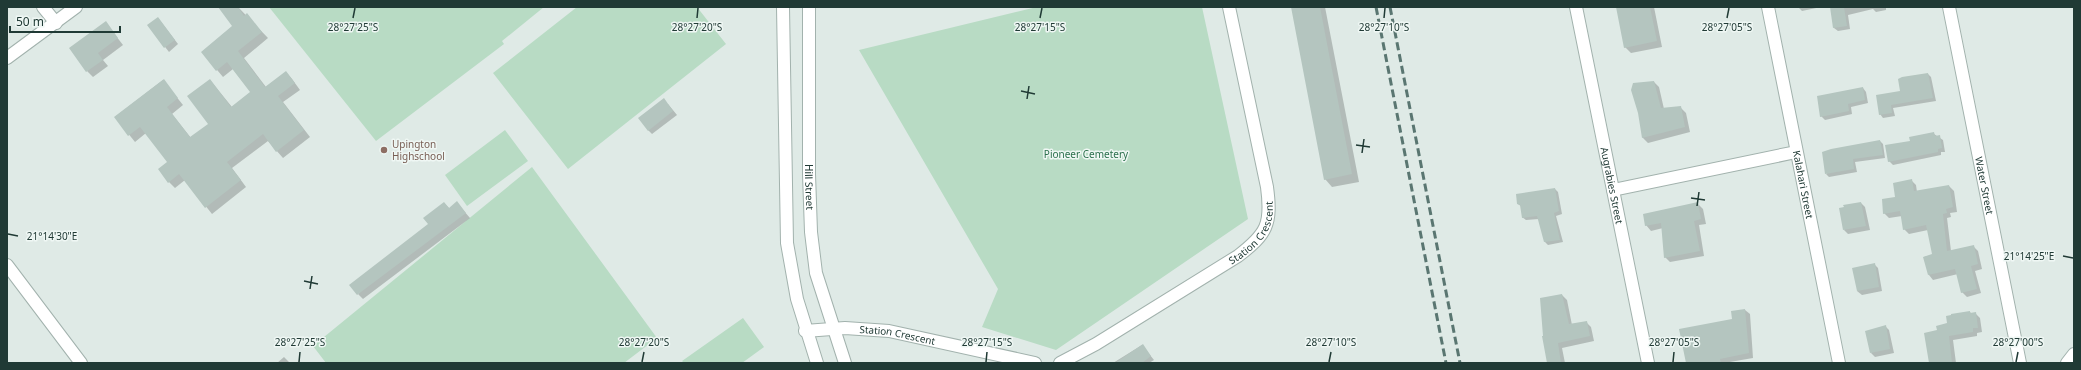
<svg xmlns="http://www.w3.org/2000/svg" width="2081" height="370" viewBox="0 0 2081 370" font-family="'Noto Sans',sans-serif">
<rect width="100%" height="100%" fill="#dfeae6"/>
<!-- green -->
<path fill="#b8dbc4" d="M269 7H544L502 41 504 44 376 141Z
M577 7H697L726 44 568 169 493 73Z
M1037 7H1202L1248 219 1056 350 982 327 998 289 859 50Z
M505 130 528 161 467 206 445 175Z
M532 167 657 338 624 363H326L313 346Z
M743 318 764 347 742 363H684L682 361Z"/>
<!-- shadow -->
<path fill="#0003" d="M219 7H238L268 38 244 58 266 87 286 72 292 79 300 90 283 102 310 137 283 158 268 141 232 168 246 187 212 214 185 180 175 188 169 182V162L146 133 135 142 115 117 163 80 183 105 172 114 191 138 210 124V80L232 107 251 92 233 69 223 77 202 52 233 26Z
M1292 7H1325L1359 182 1332 187 1325 179Z
M1617 7H1654L1662 47 1631 53 1625 47Z
M1798 7H1821L1802 11Z
M1831 7H1886V10L1876 12 1873 9 1848 15 1850 29 1838 31 1834 28Z
M158 18 178 44 169 52 148 25Z
M106 23 123 45 103 60 108 66 93 77 87 71Z
M1928 74 1931 77 1936 101 1893 108 1895 116 1883 118 1880 114 1901 92Z
M1654 82 1659 87 1664 109 1680 107 1686 113 1690 132 1648 143 1643 138 1639 113Z
M1863 88 1866 92 1868 103 1851 107 1852 114 1825 120 1821 116Z
M668 104 677 115 652 134 648 130Z
M1934 134 1943 140 1945 152H1941V155L1893 165 1889 161 1911 141Z
M1880 141 1883 144 1885 158 1855 162 1857 172 1829 177 1826 174Z
M1911 180 1916 185 1917 192 1949 186 1954 191 1957 212 1950 213 1951 217 1947 218 1951 251 1973 246 1978 251 1982 269 1975 271 1981 293 1967 297 1962 292 1958 274 1933 280 1929 275 1924 257 1933 255 1928 230 1909 234 1904 229 1902 216 1889 218 1884 213Z
M1555 189 1558 192 1562 214 1556 216 1563 242 1548 245 1545 242 1539 219 1526 220 1522 217V207L1518 204Z
M444 203 450 209 457 203 470 218 363 299 358 294 429 225Z
M1697 203 1703 209 1706 224 1699 225 1704 256 1670 262 1665 257 1663 228 1651 231 1646 225Z
M1861 203 1865 207 1870 230 1848 234 1844 230Z
M1874 264 1878 268 1882 291 1862 295 1857 291Z
M1562 295 1567 300 1572 325 1586 322 1591 327 1594 341 1562 348 1565 363H1547Z
M1745 310 1750 314 1753 358 1724 363H1687L1734 320 1732 312Z
M1970 312 1972 314 1975 313 1980 318 1982 332 1977 333V336L1953 340 1956 363H1932L1938 331Z
M1885 326 1889 330 1894 353 1875 357 1871 353Z
M1142 345 1154 360 1149 363H1113Z
M284 357 290 363H277Z"/>
<!-- building -->
<path fill="#b4c5bf" d="M218 7H238L244 16 247 13 262 32 238 51 265 87 286 71 295 83 278 96 304 130 276 152 263 134 227 162 241 180 205 208 179 174 168 183 158 169 167 162 140 127 128 136 114 117 164 79 178 98 167 107 190 137 208 124 187 96 210 79 231 107 250 92 227 62 216 71 201 52 232 26Z
M1291 7H1320L1352 174 1324 180Z
M1616 7H1650L1657 41 1624 48Z
M1830 7H1844L1847 26 1833 28Z
M158 17 175 40 164 48 147 25Z
M106 21 118 38 98 53 103 60 86 72 69 48Z
M1928 73 1933 98 1891 105 1892 113 1879 115 1876 95 1900 91 1898 79 1902 77Z
M1654 81 1661 108 1681 106 1685 127 1642 138 1638 113 1631 90 1633 83Z
M1863 87 1865 100 1848 104 1849 111 1820 117 1817 96Z
M664 98 673 111 648 131 638 118Z
M1934 132 1935 136 1940 135 1942 148 1938 149V152L1888 162 1885 145 1910 141 1909 137Z
M1880 140 1883 155 1853 159 1854 169 1825 174 1822 152 1831 149Z
M1912 179 1914 191 1949 185 1953 207 1946 209 1947 213 1943 214 1947 251 1974 245 1978 264 1971 266 1977 289 1961 293 1955 269 1928 275 1923 257 1932 254 1926 225 1903 230 1900 211 1883 214 1882 199 1895 197 1893 183Z
M1555 188 1559 211 1554 213 1560 240 1544 242 1537 216 1522 218 1520 205 1517 204 1516 194Z
M457 201 466 213 357 295 349 285 428 224 423 218 444 202 449 208Z
M1698 202 1701 219 1694 221 1700 251 1664 258 1661 223 1645 226 1643 214Z
M1861 202 1866 226 1843 230 1839 208 1844 207 1843 205Z
M1875 263 1879 287 1857 291 1852 268Z
M1562 294 1569 324 1587 321 1590 336 1558 343 1561 363H1547L1542 336H1543L1540 298Z
M1745 309 1749 353 1720 359 1721 363H1686L1679 329 1732 319 1731 311Z
M1970 311V313L1976 312 1978 328H1973V332L1949 336 1952 363H1929L1924 333 1937 330 1936 326 1947 323 1946 316 1951 315V314Z
M1886 325 1890 349 1870 353 1865 331Z
M1143 344 1151 356 1142 363H1115Z"/>
<g fill="none" stroke-linecap="round" stroke-linejoin="round">
<defs>
<g id="minor">
<path d="M43 7 56 23"/>
<path id="s1" d="M1576 7 1648 363"/>
<path id="s2" d="M1768 7 1839 363"/>
<path id="s3" d="M1949 7 2020 363"/>
<path d="M7 58 76 7"/>
<path d="M1613 190 1796 152"/>
<path d="M7 265 81 363"/>
<path id="s4" d="M805 331 845 328 889 331 1035 363"/>
<path id="s5" d="M1060 363 1096 344 1238 256C1267 234 1272 224 1267 187L1229 7"/>
<path d="M2067 363 2074 354"/>
</g>
<g id="tertiary">
<path d="M783 7 787 243 797 299 817 363"/>
<path id="s6" d="M809 7V174L811 232 816 273 845 363"/>
</g>
</defs>
<!-- minor casing -->
<use href="#minor" stroke="#a2b2ad" stroke-width="14"/>
<!-- tertiary casing -->
<use href="#tertiary" stroke="#a2b2ad" stroke-width="14"/>
<!-- minor -->
<use href="#minor" stroke="#fff" stroke-width="12"/>
<!-- tertiary -->
<use href="#tertiary" stroke="#fff" stroke-width="12"/>
<!-- rail -->
<path stroke="#5a7671" stroke-width="3" stroke-dasharray="8 4" stroke-linecap="butt" d="M1376 7 1446 363
M1390 7 1460 363"/>
</g>
<!-- ticks -->
<path fill="none" stroke="#203a35" stroke-width="1.5" d="M353 18 355 8M697 18 698 8M1040 18 1042 8M1384 18 1385 8M1727 18 1729 8M1021 91 1035 94M1027 99 1029 86M1356 145 1370 147M1362 153 1364 139M1691 198 1705 200M1697 206 1699 192M8 234 18 236M2063 256 2073 258M304 281 318 284M310 289 312 276M299 362 300 352M642 362 644 352M986 362 987 352M1329 362 1331 352M1673 362 1674 352M2016 362 2018 352"/>
<!-- markers -->
<circle fill="#8d6e63" stroke="#eff7f4" stroke-width="1.5" cx="384" cy="150" r="4"/>
<g text-anchor="middle" stroke-width="3" stroke-linejoin="round" paint-order="stroke">
<!-- education labels -->
<g font-size="10" fill="#785e54" stroke="#eff7f4" text-anchor="start">
<text x="392" y="148">Upington<tspan x="392" dy="12">Highschool</tspan></text>
</g>
<!-- park labels -->
<g font-size="10" fill="#2b704c" stroke="#eff7f4">
<text x="1086" y="158">Pioneer Cemetery</text>
</g>
<!-- street labels -->
<g font-size="10" fill="#203a35" stroke="#eff7f4">
<text dy="4" stroke="none"><textPath href="#s1" startOffset="182">Augrabies Street</textPath></text>
<text dy="4" stroke="none"><textPath href="#s2" startOffset="181">Kalahari Street</textPath></text>
<text dy="4" stroke="none"><textPath href="#s3" startOffset="182">Water Street</textPath></text>
<text dy="4" stroke="none"><textPath href="#s6" startOffset="180">Hill Street</textPath></text>
<text dy="4" stroke="none"><textPath href="#s5" startOffset="236">Station Crescent</textPath></text>
<text dy="4" stroke="none"><textPath href="#s4" startOffset="93">Station Crescent</textPath></text>
</g>
</g>
<g font-size="10" text-anchor="middle" fill="#203a35" stroke="#eff7f4" stroke-width="3" stroke-linejoin="round" paint-order="stroke">
<text x="353" y="31">28°27'25"S</text>
<text x="1384" y="31">28°27'10"S</text>
<text x="697" y="31">28°27'20"S</text>
<text x="1040" y="31">28°27'15"S</text>
<text x="1727" y="31">28°27'05"S</text>
<text x="52" y="240">21°14'30"E</text>
<text x="2029" y="260">21°14'25"E</text>
<text x="300" y="346">28°27'25"S</text>
<text x="644" y="346">28°27'20"S</text>
<text x="987" y="346">28°27'15"S</text>
<text x="1331" y="346">28°27'10"S</text>
<text x="1674" y="346">28°27'05"S</text>
<text x="2018" y="346">28°27'00"S</text>
</g>
<!-- border -->
<rect width="2081" height="370" fill="none" stroke="#203a35" stroke-width="16"/>
<!-- scale -->
<path d="M10 26v6h110v-6" fill="none" stroke="#203a35" stroke-width="2"/>
<text x="16" y="26" font-size="12" fill="#203a35" stroke="#eff7f4" stroke-width="3" paint-order="stroke">50 m</text>
</svg>
